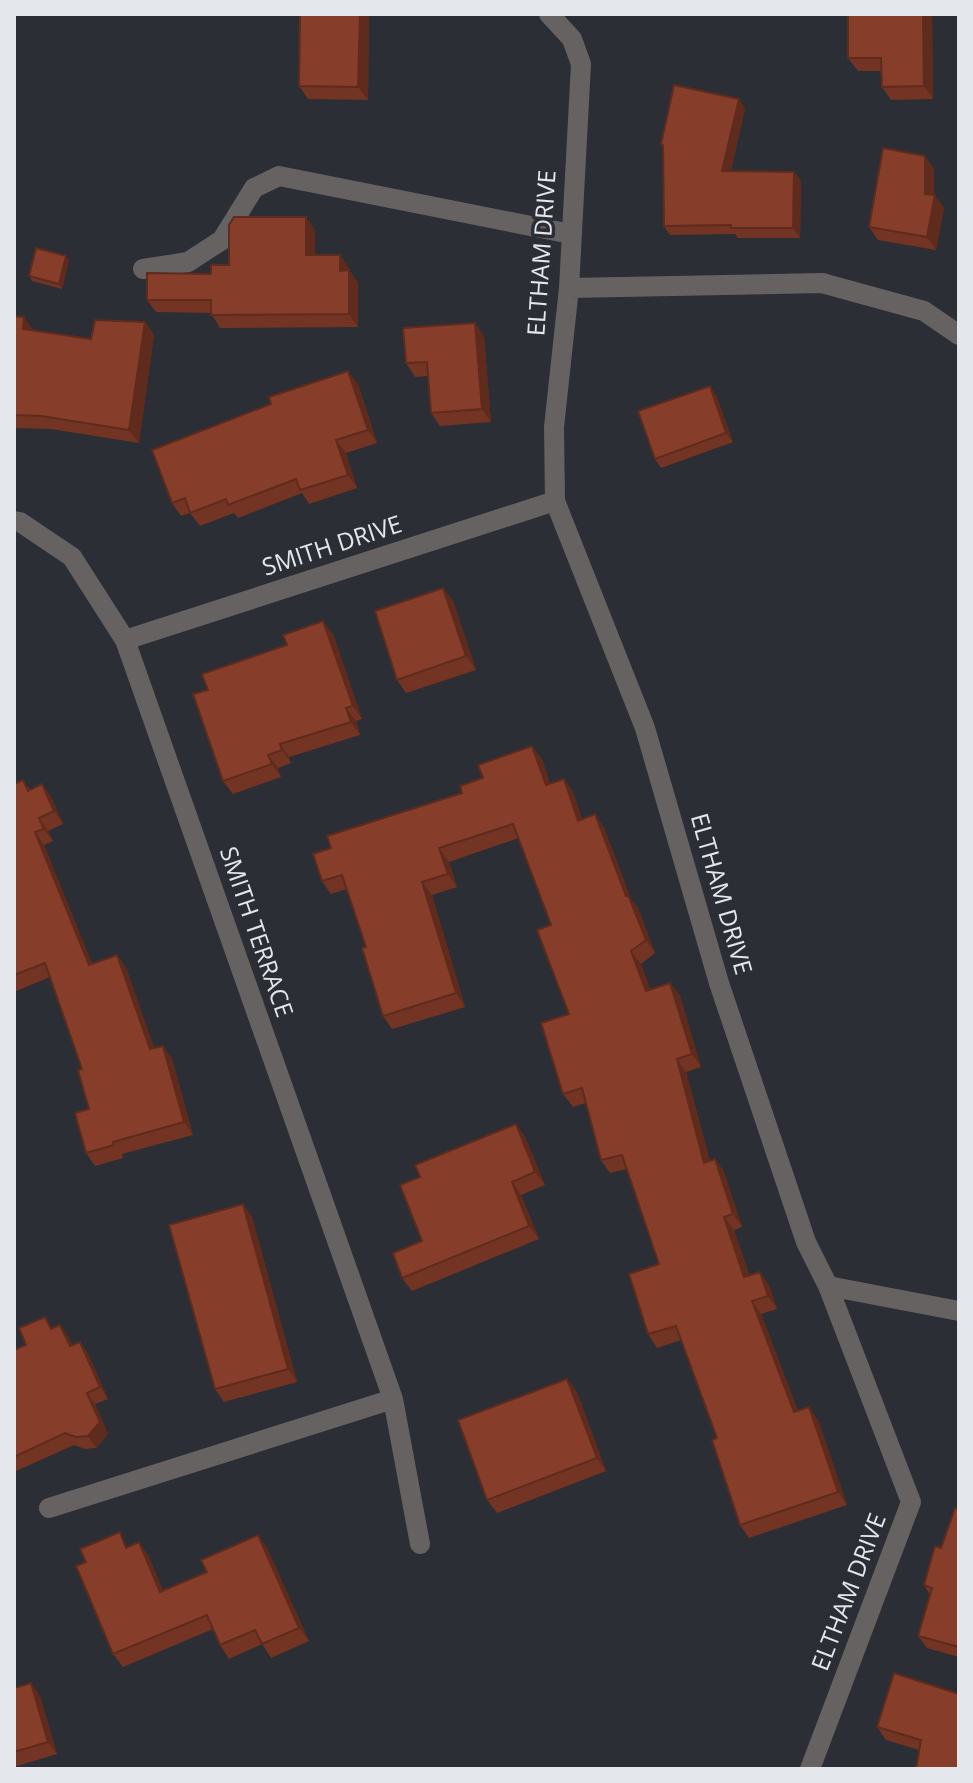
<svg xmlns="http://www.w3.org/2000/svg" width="973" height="1783" viewBox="0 0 973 1783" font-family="'Open Sans',sans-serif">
<rect width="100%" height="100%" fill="#2b2e35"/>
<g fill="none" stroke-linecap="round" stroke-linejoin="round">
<!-- street -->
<path stroke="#666262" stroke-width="20" d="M549 14 572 39 581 64 569 288 554 427 555 501 645 728 719 983 806 1242 828 1286 911 1502 810 1769
M143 269 188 262 222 240 254 188 279 176 571 234
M569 288 822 283 924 311 959 335
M14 521 20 522 72 557 125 640 393 1399 420 1544
M125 640 555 501
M828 1286 959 1311
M49 1508 393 1399"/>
</g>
<!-- wall -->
<path fill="#733424" d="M932 14 933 99 891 100 882 87 881 71H858L848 58Z
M369 16 368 100 308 99 299 86Z
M745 108 731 171 794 172 801 181 800 238H738L735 234 670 235 664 226 663 148 661 144Z
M925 156 934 169V195L944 208 936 250 878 240 869 227Z
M315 230V255L349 268V270L358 283V327L220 328 211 313 156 312 147 300Z
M69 260 62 289 32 281 29 276Z
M14 316 24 317 33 331 91 339 145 322 154 335 139 443 51 429 14 428Z
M484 336 491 422 440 426 431 413 428 376 415 377 406 363Z
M358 384 377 443 346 453 357 488 309 504 302 493 238 518 234 513 200 526 190 513 181 516 172 503Z
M716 395 733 442 661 468 655 459Z
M443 588 453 601 476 670 406 693 397 680Z
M333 634 362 719 356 721 360 735 289 757 291 763 278 768 281 777 233 794 223 781Z
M542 759 550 784 564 779 573 792 582 819 595 814 604 828 631 899 638 908 655 953 641 964 650 989 670 983 680 996 701 1067 686 1072 710 1161 715 1159 724 1172 742 1227 734 1230 749 1275 769 1285 777 1309 761 1314 798 1411 818 1420 847 1505 749 1538 740 1525 717 1438 681 1340 657 1348 648 1334 659 1264 627 1169 610 1173 601 1160 586 1103 573 1107 563 1094 569 1014 551 925 519 838 449 862 457 887 432 895 465 1007 392 1029 383 1016 366 947 347 889 331 894 322 881 331 848Z
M23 780 30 790 42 784 51 797 63 824 48 831 53 841 44 845 92 964 117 955 126 968 154 1048 172 1059 193 1135 122 1154 123 1158 95 1166 86 1153 89 1109 82 1069 50 977 14 992V784Z
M516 1124 525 1137 545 1185 521 1195 539 1239 412 1291 402 1278 422 1241 420 1177Z
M243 1204 252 1217 297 1382 224 1402 215 1389Z
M60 1325 68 1337 72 1345 80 1342 88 1354 108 1399 95 1404 108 1434 96 1448 85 1449 74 1445 14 1472V1384L15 1383 26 1345Z
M567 1379 577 1392 606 1471 497 1513 487 1500Z
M959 1509V1657L927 1648 918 1636 930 1595 924 1585Z
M258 1535 267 1548 309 1641 271 1658 262 1644 229 1659 220 1645 213 1629 123 1667 113 1654 86 1562 129 1546 148 1555 163 1591 207 1572Z
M14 1688 40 1696 57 1754 14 1767Z
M959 1694 919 1750 886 1740 877 1727Z"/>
<!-- shaded-wall -->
<path fill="#5e2b1d" d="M360 14H368L369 16 368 100 358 87Z
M923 14H932L933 99 924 86Z
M739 99 745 108 729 180 722 171Z
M925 156 934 169V197L935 195 944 208 936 250 927 237Z
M794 172 801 181 800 238 793 228Z
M306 217 315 230V268L306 255Z
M340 255 349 268V283L340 271Z
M66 256 69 260 62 289 59 284Z
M349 270 358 283V327L349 314Z
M24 317 33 330V343L23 329Z
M145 322 154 335 139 443 129 430Z
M475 323 484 336 491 422 482 409Z
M348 371 358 384 377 443 368 430Z
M710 386 716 395 733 442 726 433Z
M336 440 346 453 357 488 348 475Z
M443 588 453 601 476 670 466 656Z
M323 621 333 634 362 719 353 706Z
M346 708 356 721 360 735 351 722Z
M280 744 289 757 291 763 282 750Z
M532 746 542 759 555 798 546 785Z
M268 755 278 768 281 777 272 764Z
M564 779 573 792 587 834 578 821Z
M42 784 51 797 63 824 54 811Z
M595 814 604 828 631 899 638 908 655 953 646 940 626 896Z
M39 818 48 831 53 841 44 829Z
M35 832 44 845 98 978 89 965Z
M439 848 449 862 457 887 448 874Z
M422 882 432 895 465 1007 456 993Z
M631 951 641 964 656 1004 646 991Z
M117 955 126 968 159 1062 150 1049Z
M670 983 680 996 701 1067 692 1054Z
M163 1046 172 1059 193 1135 184 1122Z
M677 1059 686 1072 714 1176 704 1163Z
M516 1124 525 1137 545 1185 535 1172Z
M715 1159 724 1172 742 1227 733 1214Z
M512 1182 521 1195 539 1239 529 1226Z
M243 1204 252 1217 297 1382 288 1369Z
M724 1217 734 1230 753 1290 744 1277Z
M760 1272 769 1285 777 1309 768 1296Z
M752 1301 761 1314 803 1425 794 1412Z
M60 1325 68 1337 78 1358 70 1346Z
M80 1342 88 1354 108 1399 100 1387Z
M567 1379 577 1392 606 1471 597 1458Z
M87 1393 95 1404 108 1434 96 1448 88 1436Z
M809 1407 818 1420 847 1505 838 1492Z
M258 1535 267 1548 309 1641 299 1628Z
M139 1542 148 1555 169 1605 160 1592Z
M31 1683 40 1696 57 1754 48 1742Z"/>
<!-- building -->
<path fill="#863d2a" stroke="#5e2b1d" stroke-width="2" d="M300 14H360L358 87 299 86Z
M848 14H923L924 86 882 87 881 58H848Z
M674 85 739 99 722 171 794 172 793 228H731V225L664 226 663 145 661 144Z
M883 148 925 156V194L935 195 927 237 869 227Z
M234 217H306V255H340V271L349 270V314L211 315V300H147V273L211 274V265H229V225Z
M36 248 66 256 59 284 29 276Z
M14 316 24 317 23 329 91 339 95 320 145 322 129 430 41 416 14 415Z
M475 323 482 409 431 413 427 362 406 363 403 328Z
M348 371 368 430 336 440 348 475 300 490 296 479 228 505 226 499 190 513 185 498 172 503 152 450 271 404 269 397Z
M710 386 726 433 655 459 638 411Z
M443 588 466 656 397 680 375 611Z
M323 621 353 706 346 708 351 722 280 744 282 750 268 755 272 764 223 781 193 694 208 690 202 674 287 645 283 635Z
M532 746 546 785 564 779 578 821 595 814 626 896 628 895 646 940 631 951 646 991 670 983 692 1054 677 1059 704 1163 715 1159 733 1214 724 1217 744 1277 760 1272 768 1296 752 1301 794 1412 809 1407 838 1492 740 1525 712 1440 717 1438 676 1326 648 1334 629 1274 659 1264 622 1155 601 1160 582 1088 563 1094 541 1023 569 1014 537 930 551 925 513 824 439 848 448 874 422 882 456 993 383 1016 362 948 366 947 342 875 322 881 313 854 331 848 327 836 462 793 460 786 483 778 478 765Z
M23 780 28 791 42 784 54 811 39 818 44 829 35 832 89 965 117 955 150 1049 163 1046 184 1122 113 1142 114 1145 86 1153 75 1113 89 1109 78 1070 82 1069 45 963 14 975V784Z
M516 1124 535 1172 512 1182 529 1226 402 1278 393 1253 422 1241 400 1185 420 1177 415 1165Z
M243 1204 288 1369 215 1389 169 1225Z
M45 1317 51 1329 60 1325 70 1346 80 1342 100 1387 87 1393 100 1422 88 1436 76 1437 65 1433 14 1457V1384L15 1383 14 1380V1350L26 1345 19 1328Z
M567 1379 597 1458 487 1500 458 1420Z
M955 1508 959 1509V1647L918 1636 932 1588 924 1585 935 1546 941 1548Z
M120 1532 126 1548 139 1542 160 1592 207 1572 201 1560 258 1535 299 1628 262 1644 255 1630 220 1645 207 1615 113 1654 76 1566 86 1562 80 1549Z
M894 1673 959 1694V1769H916L921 1740 877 1727Z
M31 1683 48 1742 14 1752V1688Z"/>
<g text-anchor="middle" stroke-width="7" stroke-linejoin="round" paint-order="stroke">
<!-- street labels -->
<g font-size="24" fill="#e4e7ec" stroke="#2b2e35">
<text transform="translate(542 253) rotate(-86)" y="8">ELTHAM DRIVE</text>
<text transform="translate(332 546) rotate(-18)" y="8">SMITH DRIVE</text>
<text transform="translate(721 894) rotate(74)" y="8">ELTHAM DRIVE</text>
<text transform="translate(256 932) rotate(71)" y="8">SMITH TERRACE</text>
<text transform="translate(849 1592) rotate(-69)" y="8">ELTHAM DRIVE</text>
</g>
</g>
<!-- border -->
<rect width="973" height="1783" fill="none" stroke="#e4e7ec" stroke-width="32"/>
</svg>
